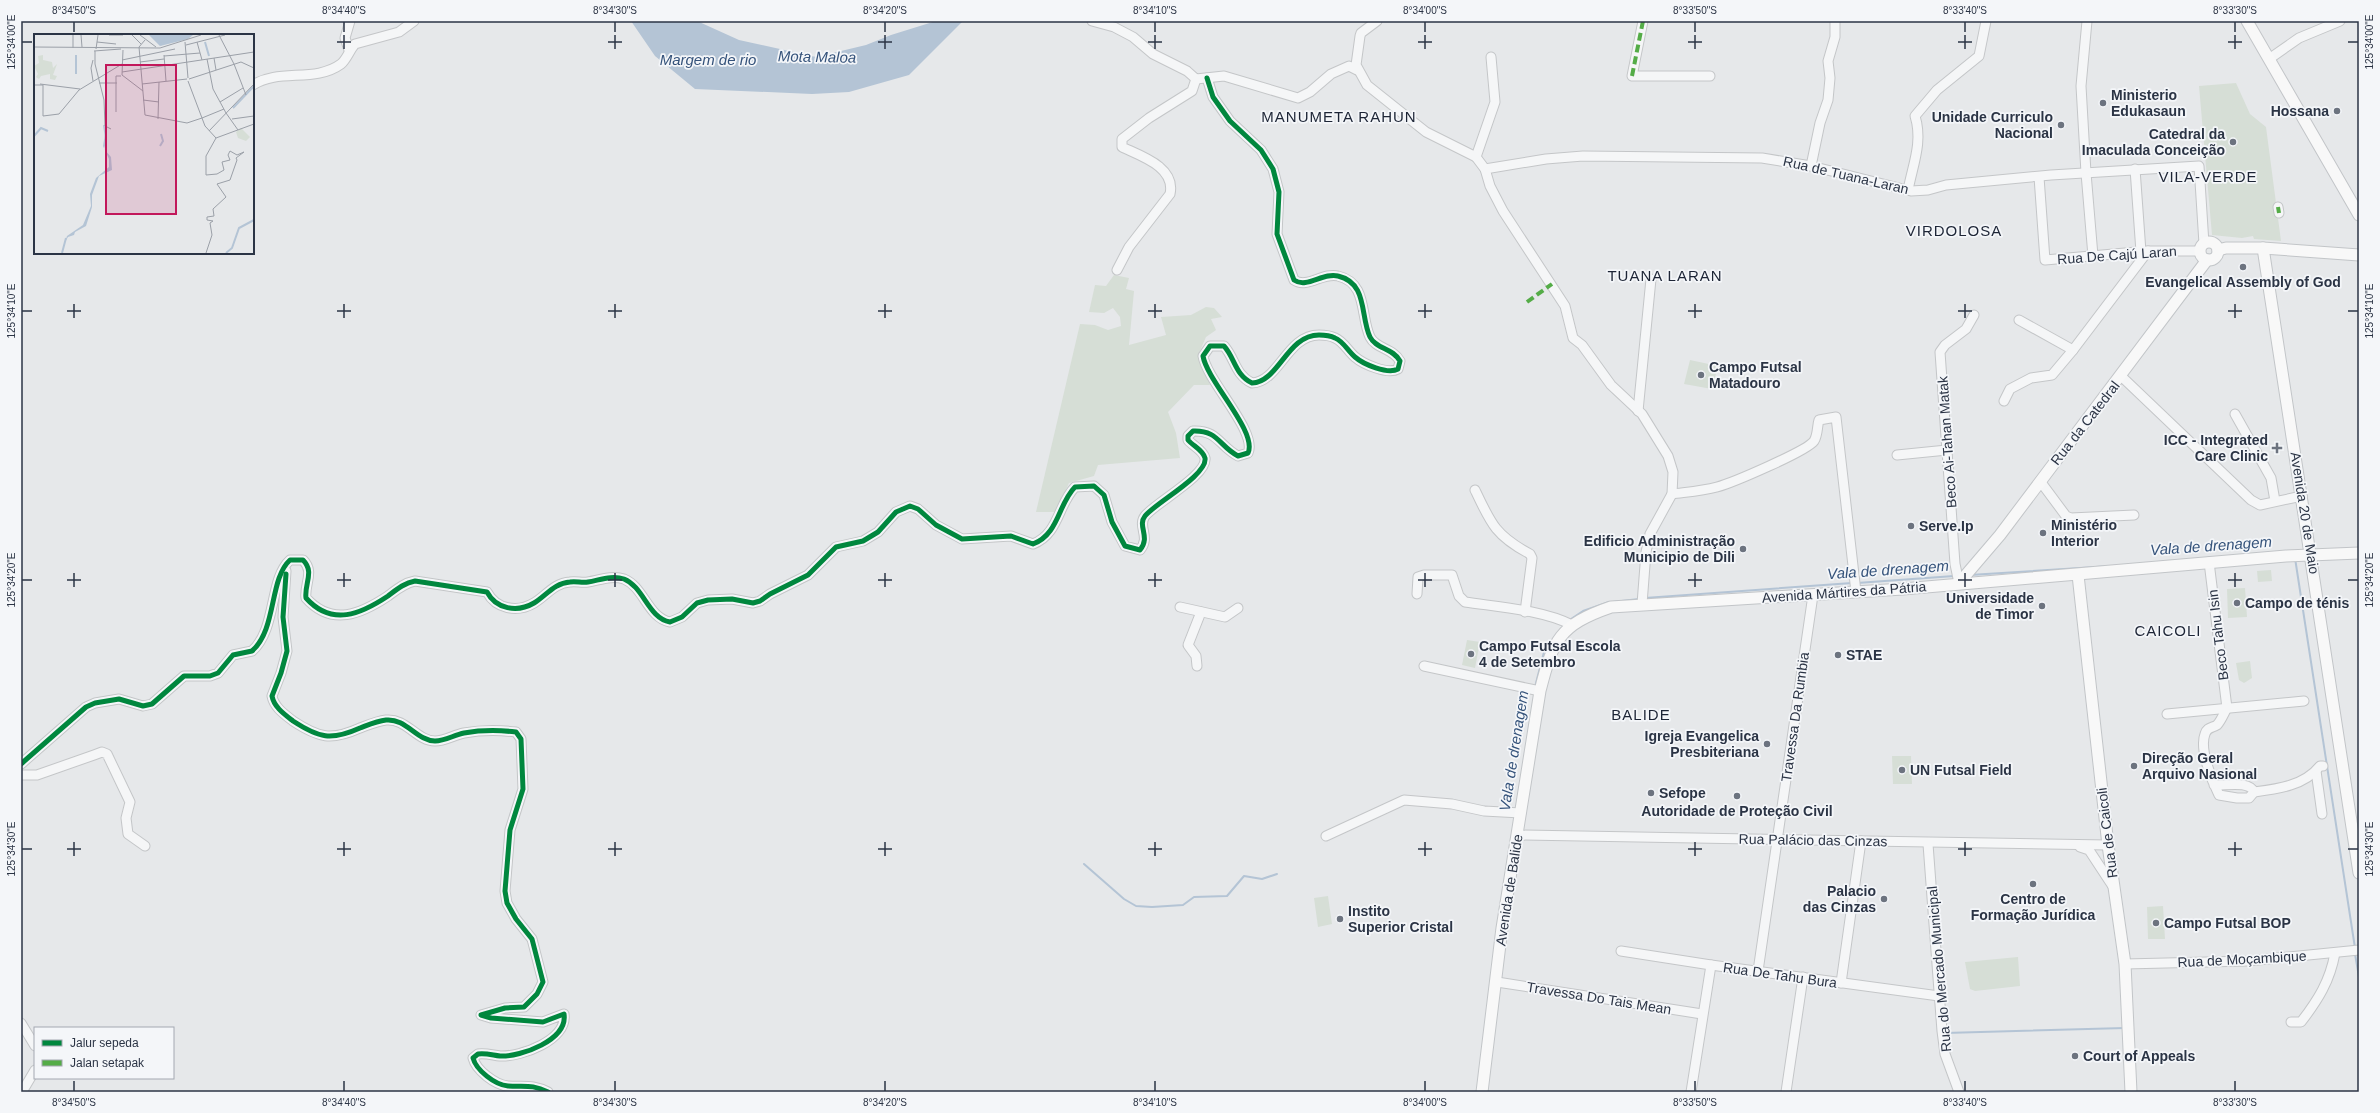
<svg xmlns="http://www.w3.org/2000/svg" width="2380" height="1113" viewBox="0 0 2380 1113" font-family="Helvetica,sans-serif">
<rect width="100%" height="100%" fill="#e6e8ea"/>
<!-- green -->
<g fill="#d6ded6">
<polygon points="2236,83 2250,114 2266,127 2281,241 2254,239 2253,236 2242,238 2212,235 2199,86"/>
<polygon points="1114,275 1129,278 1126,289 1134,291 1129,345 1166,335 1161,317 1191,315 1206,307 1214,308 1222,317 1211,319 1216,330 1206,337 1199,353 1210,385 1194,385 1168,412 1176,433 1180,458 1098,465 1094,476 1069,483 1056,512 1036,512 1080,324 1095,325 1108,330 1121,326 1120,317 1113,308 1104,313 1089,312 1095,285 1106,286"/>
<polygon points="1690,360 1718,366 1712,389 1684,384"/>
<polygon points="2271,570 2272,581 2258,582 2257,571"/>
<polygon points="2245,588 2247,617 2228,618 2227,589"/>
<polygon points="1467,640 1480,642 1475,668 1462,665"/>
<polygon points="2250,661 2252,678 2244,683 2239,680 2236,663"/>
<polygon points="1892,756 1911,756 1912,784 1893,784"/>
<polygon points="1328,896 1332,924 1318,927 1314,898"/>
<polygon points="2163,906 2165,939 2148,939 2147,907"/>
<polygon points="2018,957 2020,986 1975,991 1970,989 1965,962"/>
</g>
<!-- water -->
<polygon fill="#b4c4d5" points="631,21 697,21 739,40 816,57 866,45 891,35 936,21 963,21 909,75 849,92 812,94 695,89 655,56"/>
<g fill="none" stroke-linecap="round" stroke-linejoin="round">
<!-- stream -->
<g stroke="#b4c4d5" stroke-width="2">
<polyline points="2295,558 2355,948"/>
<polyline points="1970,575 2112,566"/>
<polyline points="1857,583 1954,576"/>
<polyline points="1645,598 1852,583"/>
<polyline points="1613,602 1639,599"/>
<polyline points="1568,621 1583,611 1609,602"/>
<polyline points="1535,687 1544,652 1565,624"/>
<polyline points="1084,864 1124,899 1136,906 1152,907 1183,905 1194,897 1227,896 1244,876 1262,879 1277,874"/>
<polyline points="2355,954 2359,977"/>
<polyline points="1945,1033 2125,1028"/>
</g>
<defs>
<g id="minor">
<polyline points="1092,21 1114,27 1133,37 1153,54 1187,71 1196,79 1224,76 1298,98 1310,92 1331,74 1349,66 1357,70"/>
<polyline points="1377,21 1361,33 1360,36 1356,65 1367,85 1426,132 1476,157 1485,169 1490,186 1503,211 1565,306 1573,338 1582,345 1611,385 1642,414 1668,456 1673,472 1672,494 1650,534 1646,552 1642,604"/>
<polyline points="1643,21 1632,76 1710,76"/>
<polyline points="2087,21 2081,86 2086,173 2093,256"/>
<polyline points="349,50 345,38 350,21"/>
<polyline points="2269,59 2299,38 2340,21"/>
<path d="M253 85C279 68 315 83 341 64 347 59 350 49 355 44L399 32 414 21"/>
<polyline points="1476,157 1495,102 1491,57"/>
<polyline points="1811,166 1820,123 1828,100 1830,78 1828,61 1835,37 1835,21"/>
<polyline points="1485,169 1546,159 1583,156 1762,158 1811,166 1911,191 1928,190 1946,185 2051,175 2199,166 2204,244"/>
<polyline points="2135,169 2141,252"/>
<polyline points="2039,177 2045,260 2148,251 2200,251"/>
<path d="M1908 190C1913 164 1923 142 1915 116L1937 90 1979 56 1986 21"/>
<polyline points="2278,207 2279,213"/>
<path d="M1117 270 1129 247 1170 194C1176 167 1141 156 1122 147V139L1149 118 1192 91 1196 79"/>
<polyline points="2073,350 2148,251"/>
<polyline points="2121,376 2251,500 2260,505 2302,496"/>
<polyline points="2004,401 2010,389 2031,378 2052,375 2073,350 2019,320"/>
<polyline points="1638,411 1651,279"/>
<polyline points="2235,414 2271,478 2275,501"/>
<polyline points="1897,455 1947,450"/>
<polyline points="2040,481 2066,516 2071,518 2134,515"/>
<path d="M1475 490C1491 524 1496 536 1530 554L1532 558 1525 612"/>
<path d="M1672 494C1687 492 1702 491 1717 487 1732 483 1807 451 1814 441 1818 435 1817 426 1819 420L1836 417 1856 592"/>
<path d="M2209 562 2227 708C2224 713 2221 721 2217 725 2212 728 2207 727 2205 734 2199 749 2212 781 2219 795L2237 798H2249L2254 792C2249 780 2225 786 2214 785"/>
<path d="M286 571 283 617 287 651 281 673 272 696C274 707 284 714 293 721 319 738 331 741 360 728 368 725 377 721 386 720 406 718 417 741 435 741 445 741 454 735 464 733 481 730 499 730 516 732L521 739 523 789 510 830 505 891 507 903 516 919 532 939 543 982 537 994 524 1007 505 1008 481 1015 491 1018 543 1022 564 1014C568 1040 521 1057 500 1056 492 1055 486 1053 478 1054L473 1058C476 1070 495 1085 508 1086 525 1087 532 1084 548 1092"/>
<polyline points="1959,583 1955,564 1940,352 1945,345 1966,329 1974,315"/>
<path d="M1417 594 1418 577 1424 575H1452L1459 596 1465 602C1498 607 1543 610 1572 625"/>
<polyline points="1180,607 1225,617 1238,608"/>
<polyline points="1197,666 1196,656 1188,645 1201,612"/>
<polyline points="1424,666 1540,691"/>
<polyline points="2167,714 2304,701"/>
<path d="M21 764 86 707 95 703 119 699 143 706 152 704 184 676H210L218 673 233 655 252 651C277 629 269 579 290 560H303C315 572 304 584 306 598 332 627 361 614 388 596 396 590 404 583 415 581L487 592C496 609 517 613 534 603 546 596 554 583 570 582 576 581 582 583 588 582 600 580 612 575 624 579 644 587 648 618 670 622L682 617 697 603 708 600 732 599 753 603 760 601 770 594 808 575 836 547 863 541 878 532 896 512 910 506 918 509 936 525 962 539 1011 536 1033 544C1059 534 1058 504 1075 487L1094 486 1104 495 1112 522 1125 546 1140 550C1151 537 1137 526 1145 516 1155 503 1208 475 1205 458 1203 450 1193 446 1188 440V436L1193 431C1218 430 1219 446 1238 456L1248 453C1258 432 1207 381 1203 356L1210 346H1224C1235 358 1235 375 1252 383 1279 382 1287 335 1319 335 1324 335 1331 336 1335 338 1343 341 1348 351 1355 357 1363 364 1388 375 1398 369L1400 361C1393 348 1376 349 1370 337 1360 316 1368 283 1338 276 1323 272 1307 289 1294 280L1277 234 1279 192 1273 169 1261 150 1230 121 1213 97 1207 78"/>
<polyline points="2316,771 2322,814"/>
<polyline points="21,775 37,775 94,755 102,752 107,754 130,802 126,818 128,834 145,846"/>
<path d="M2254 792C2277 789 2304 786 2320 766H2323"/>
<polyline points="1517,835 2108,845"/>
<polyline points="1326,836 1404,800 1452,804 1484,811 1521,813"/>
<polyline points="1928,844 1942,1031 1945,1054 1959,1092"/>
<polyline points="2080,847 2089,850 2112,885"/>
<polyline points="1621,951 1711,965 1939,996"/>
<polyline points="2125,964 2248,961 2359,950"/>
<polyline points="1758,971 1813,595"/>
<polyline points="1497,982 1702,1014"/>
<polyline points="1841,983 1861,841"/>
<path d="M2291 1022H2301C2318 1000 2330 981 2335 953"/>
<polyline points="21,1023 35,1046"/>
<polyline points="22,1092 35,1070"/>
<polyline points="1691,1092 1711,965"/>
<polyline points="1786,1092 1803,977"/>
</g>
<g id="major">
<polyline points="2247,21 2359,215"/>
<circle cx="2209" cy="251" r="9"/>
<polyline points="2263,248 2359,873"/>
<polyline points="2218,250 2226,248 2263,248 2359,255"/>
<polyline points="2078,575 2108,845 2125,964 2131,1092"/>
<polyline points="1959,583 2000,535 2207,260"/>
<path d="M1482 1092 1502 928 1540 691C1553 640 1559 625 1611 607L1903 589 2286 556 2359 553"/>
</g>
</defs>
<!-- minor casing -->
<use href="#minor" stroke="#c4c6c8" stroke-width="11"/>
<!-- major casing -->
<use href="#major" stroke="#c2c5c8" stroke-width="13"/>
<!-- minor -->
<use href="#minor" stroke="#f5f6f7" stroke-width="9"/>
<!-- major -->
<use href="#major" stroke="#f8f8f8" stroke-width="11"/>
<!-- quiet -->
<g stroke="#54ac47" stroke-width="4" stroke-dasharray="8 4" stroke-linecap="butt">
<polyline points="1632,76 1643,21"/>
<polyline points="2278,207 2279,213"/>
<polyline points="1527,302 1552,284"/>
</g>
<defs>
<g id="cycleway">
<path d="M286 574 283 617 287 651 281 673 272 696C274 707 284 714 293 721 319 738 331 741 360 728 368 725 377 721 386 720 406 718 417 741 435 741 445 741 454 735 464 733 481 730 499 730 516 732L521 739 523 789 510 830 505 891 507 903 516 919 532 939 543 982 537 994 524 1007 505 1008 481 1015 491 1018 543 1022 564 1014C568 1040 521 1057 500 1056 492 1055 486 1053 478 1054L473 1058C476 1070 495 1085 508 1086 525 1087 532 1084 548 1092"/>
<path d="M21 764 86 707 95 703 119 699 143 706 152 704 184 676H210L218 673 233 655 252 651C277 629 269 579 290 560H303C315 572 304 584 306 598 332 627 361 614 388 596 396 590 404 583 415 581L487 592C496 609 517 613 534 603 546 596 554 583 570 582 576 581 582 583 588 582 600 580 612 575 624 579 644 587 648 618 670 622L682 617 697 603 708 600 732 599 753 603 760 601 770 594 808 575 836 547 863 541 878 532 896 512 910 506 918 509 936 525 962 539 1011 536 1033 544C1059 534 1058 504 1075 487L1094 486 1104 495 1112 522 1125 546 1140 550C1151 537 1137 526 1145 516 1155 503 1208 475 1205 458 1203 450 1193 446 1188 440V436L1193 431C1218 430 1219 446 1238 456L1248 453C1258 432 1207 381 1203 356L1210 346H1224C1235 358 1235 375 1252 383 1279 382 1287 335 1319 335 1324 335 1331 336 1335 338 1343 341 1348 351 1355 357 1363 364 1388 375 1398 369L1400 361C1393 348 1376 349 1370 337 1360 316 1368 283 1338 276 1323 272 1307 289 1294 280L1277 234 1279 192 1273 169 1261 150 1230 121 1213 97 1207 78"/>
</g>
</defs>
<!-- cycleway casing -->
<use href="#cycleway" stroke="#f4f6f9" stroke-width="8"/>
<!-- cycleway -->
<use href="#cycleway" stroke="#00873e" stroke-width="5"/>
</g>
<!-- ticks -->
<path fill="none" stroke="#2b3445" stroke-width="1.5" d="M74 22V32M344 22V32M615 22V32M885 22V32M1155 22V32M1425 22V32M1695 22V32M1965 22V32M2235 22V32M344 35V49M615 35V49M885 35V49M1155 35V49M1425 35V49M1695 35V49M1965 35V49M2235 35V49M22 42H32M337 42H351M608 42H622M878 42H892M1148 42H1162M1418 42H1432M1688 42H1702M1958 42H1972M2228 42H2242M2348 42H2358M74 304V318M344 304V318M615 304V318M885 304V318M1155 304V318M1425 304V318M1695 304V318M1965 304V318M2235 304V318M22 311H32M67 311H81M337 311H351M608 311H622M878 311H892M1148 311H1162M1418 311H1432M1688 311H1702M1958 311H1972M2228 311H2242M2348 311H2358M74 573V587M344 573V587M615 573V587M885 573V587M1155 573V587M1425 573V587M1695 573V587M1965 573V587M2235 573V587M22 580H32M67 580H81M337 580H351M608 580H622M878 580H892M1148 580H1162M1418 580H1432M1688 580H1702M1958 580H1972M2228 580H2242M2348 580H2358M74 842V856M344 842V856M615 842V856M885 842V856M1155 842V856M1425 842V856M1695 842V856M1965 842V856M2235 842V856M22 849H32M67 849H81M337 849H351M608 849H622M878 849H892M1148 849H1162M1418 849H1432M1688 849H1702M1958 849H1972M2228 849H2242M2348 849H2358M74 1081V1091M344 1081V1091M615 1081V1091M885 1081V1091M1155 1081V1091M1425 1081V1091M1695 1081V1091M1965 1081V1091M2235 1081V1091"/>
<!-- markers -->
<g fill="#6c737f" stroke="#f4f6f9" stroke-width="1.5">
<circle cx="2103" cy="103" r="4"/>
<circle cx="2337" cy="111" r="4"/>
<circle cx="2061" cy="125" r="4"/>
<circle cx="2233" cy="142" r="4"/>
<circle cx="2243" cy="267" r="4"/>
<circle cx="1701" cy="375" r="4"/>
<path d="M2275 442h4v4h4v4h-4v4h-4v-4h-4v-4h4z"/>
<circle cx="1911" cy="526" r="4"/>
<circle cx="2043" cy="533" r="4"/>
<circle cx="1743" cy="549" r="4"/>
<circle cx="2237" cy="603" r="4"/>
<circle cx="2042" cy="606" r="4"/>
<circle cx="1471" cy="654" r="4"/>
<circle cx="1838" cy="655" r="4"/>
<circle cx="1767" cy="744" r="4"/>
<circle cx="2134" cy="766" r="4"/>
<circle cx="1902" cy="770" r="4"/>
<circle cx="1651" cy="793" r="4"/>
<circle cx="1737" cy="796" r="4"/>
<circle cx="2033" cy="884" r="4"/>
<circle cx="1884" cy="899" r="4"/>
<circle cx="1340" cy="919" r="4"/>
<circle cx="2156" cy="923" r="4"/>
<circle cx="2075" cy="1056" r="4"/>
</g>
<g text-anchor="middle" stroke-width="3.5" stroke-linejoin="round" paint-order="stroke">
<!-- poi labels -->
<g font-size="14" font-weight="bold" fill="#2b3445" stroke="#f4f6f9" text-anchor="start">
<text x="2111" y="100">Ministerio<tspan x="2111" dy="16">Edukasaun</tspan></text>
<text x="2329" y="116" text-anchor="end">Hossana</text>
<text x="2053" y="122" text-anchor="end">Unidade Curriculo<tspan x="2053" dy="16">Nacional</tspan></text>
<text x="2225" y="139" text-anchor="end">Catedral da<tspan x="2225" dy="16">Imaculada Conceição</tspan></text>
<text x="2243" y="287" text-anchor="middle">Evangelical Assembly of God</text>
<text x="1709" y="372">Campo Futsal<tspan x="1709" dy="16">Matadouro</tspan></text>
<text x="2268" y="445" text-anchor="end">ICC - Integrated<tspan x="2268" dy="16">Care Clinic</tspan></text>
<text x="2051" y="530">Ministério<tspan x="2051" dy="16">Interior</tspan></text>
<text x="1919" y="531">Serve.Ip</text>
<text x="1735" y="546" text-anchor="end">Edificio Administração<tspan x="1735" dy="16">Municipio de Dili</tspan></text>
<text x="2034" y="603" text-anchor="end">Universidade<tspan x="2034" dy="16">de Timor</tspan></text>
<text x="2245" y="608">Campo de ténis</text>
<text x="1479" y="651">Campo Futsal Escola<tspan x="1479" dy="16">4 de Setembro</tspan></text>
<text x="1846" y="660">STAE</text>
<text x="1759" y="741" text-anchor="end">Igreja Evangelica<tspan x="1759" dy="16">Presbiteriana</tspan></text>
<text x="2142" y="763">Direção Geral<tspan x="2142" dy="16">Arquivo Nasional</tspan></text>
<text x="1910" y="775">UN Futsal Field</text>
<text x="1659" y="798">Sefope</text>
<text x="1737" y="816" text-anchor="middle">Autoridade de Proteção Civil</text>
<text x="1876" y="896" text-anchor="end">Palacio<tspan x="1876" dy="16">das Cinzas</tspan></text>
<text x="2033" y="904" text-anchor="middle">Centro de<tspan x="2033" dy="16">Formação Jurídica</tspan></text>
<text x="1348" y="916">Instito<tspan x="1348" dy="16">Superior Cristal</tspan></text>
<text x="2164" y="928">Campo Futsal BOP</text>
<text x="2083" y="1061">Court of Appeals</text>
</g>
<!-- street labels -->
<g font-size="14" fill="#2b3445" stroke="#f4f6f9">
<text transform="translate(1846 175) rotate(13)" y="5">Rua de Tuana-Laran</text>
<text transform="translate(2117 255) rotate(-4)" y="5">Rua De Cajú Laran</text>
<text transform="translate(2085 423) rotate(-52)" y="5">Rua da Catedral</text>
<text transform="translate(1947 442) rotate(-94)" y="5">Beco Ai-Tahan Matak</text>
<text transform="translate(2305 513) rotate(81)" y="5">Avenida 20 de Maio</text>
<text transform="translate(1844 592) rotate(-4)" y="5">Avenida Mártires da Pátria</text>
<text transform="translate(2218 635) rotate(-97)" y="5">Beco Tahu Isin</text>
<text transform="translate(1795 717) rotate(-82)" y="5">Travessa Da Rumbia</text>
<text transform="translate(2107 833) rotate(-97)" y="5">Rua de Caicoli</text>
<text transform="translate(1813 840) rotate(1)" y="5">Rua Palácio das Cinzas</text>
<text transform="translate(1509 890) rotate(-81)" y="5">Avenida de Balide</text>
<text transform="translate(2242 959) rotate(-3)" y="5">Rua de Moçambique</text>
<text transform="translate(1939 969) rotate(-95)" y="5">Rua do Mercado Municipal</text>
<text transform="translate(1780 975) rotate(8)" y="5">Rua De Tahu Bura</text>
<text transform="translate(1599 998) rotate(9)" y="5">Travessa Do Tais Mean</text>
</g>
<!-- water labels -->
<g font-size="15" font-style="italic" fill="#34527a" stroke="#f4f6f9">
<text transform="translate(817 57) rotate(1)" y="5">Mota Maloa</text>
<text x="708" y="65">Margem de rio</text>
<text transform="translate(2211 546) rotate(-4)" y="5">Vala de drenagem</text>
<text transform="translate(1888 570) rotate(-4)" y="5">Vala de drenagem</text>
<text transform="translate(1514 751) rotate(-81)" y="5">Vala de drenagem</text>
</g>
<!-- neighbourhood labels -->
<g font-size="15" letter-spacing="1" fill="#1d2536" stroke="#f4f6f9">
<text x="1339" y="122">MANUMETA RAHUN</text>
<text x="2208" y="182">VILA-VERDE</text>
<text x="1954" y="236">VIRDOLOSA</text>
<text x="1665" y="281">TUANA LARAN</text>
<text x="2168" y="636">CAICOLI</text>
<text x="1641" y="720">BALIDE</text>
</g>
</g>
<!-- overview -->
<g transform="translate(34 34)">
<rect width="220" height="220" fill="#e6e8ea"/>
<path d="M9 21V26L18 28 19 34 23 30 19 41 23 42 21 46 16 45V40L7 42 5 45 2 43 4 40 0 32 5 29 4 22ZM207 94 216 103 212 107 204 104 202 98Z" fill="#d6ded6"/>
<path d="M115 1H159L154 5 126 12ZM71 100 73 105 70 115 77 123 78 136 65 142 58 161V173L52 192 41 198 40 201 34 203 31 208 33 202 49 191 57 172 56 160 62 144 75 133V125L69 112Z" fill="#b4c4d5"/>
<path fill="none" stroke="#b4c4d5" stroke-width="2" d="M171 8 175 22M127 11 134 1M42 40V21M199 74 220 52M70 91 72 104M0 102 7 94 14 97M126 112 129 107 127 100M28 219 32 204M192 219 198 214 205 194 220 186"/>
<path fill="none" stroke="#9ba0a8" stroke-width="1" d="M39 1V14M47 1 48 13M75 1H89M98 1 107 10M106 1 122 13M185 1 200 30M111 6 105 13 111 81 153 89 168 84M63 8 82 10M151 8 154 44M163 8 168 26M152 11 191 1M0 13 126 14 167 1M62 15 64 1M60 17 87 15M61 17V30L70 66 71 92 77 95M130 21 132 47M130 22 166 19M180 24 182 36M173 25 179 55 192 79 204 96M88 26 141 15M106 28 130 25M200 30 212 61M88 38 220 18M88 41 109 57M88 41 89 16M155 45 207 28 220 34M59 47 57 34 59 26M154 47 171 92 182 104 172 122V141L183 140 190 136 188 128 196 126 194 121 196 117 203 121 210 118 202 124 203 126 196 146 183 150 192 163 179 175 180 182 173 183V186L179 187 176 189 178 201 172 219M65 49H83M6 50 46 55M108 50 153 45M0 51H9V82L25 80 45 56 88 30M109 66 125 68M186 68 209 54M82 78V42H87M168 84 190 75M124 85 125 48M198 85 220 82M175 97 220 50M182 104 220 90"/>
<path fill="#c2185b" fill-opacity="0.15" stroke="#c2185b" stroke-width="2" d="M72 31H142V180H72Z"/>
<rect width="220" height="220" fill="none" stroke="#2b3445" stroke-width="2"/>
</g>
<!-- border -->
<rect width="2380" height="1113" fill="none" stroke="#f4f6f9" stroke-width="44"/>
<!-- legend -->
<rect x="34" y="1027" width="140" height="52" fill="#f4f6f9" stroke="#a4a8b1"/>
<rect x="42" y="1040" width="20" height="6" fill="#00873e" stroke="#a4a8b1"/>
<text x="70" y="1047" font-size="12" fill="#2b3445">Jalur sepeda</text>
<rect x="42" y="1060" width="20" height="6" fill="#54ac47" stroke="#a4a8b1"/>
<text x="70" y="1067" font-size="12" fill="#2b3445">Jalan setapak</text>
<rect x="22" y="22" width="2336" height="1069" fill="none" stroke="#2b3445" stroke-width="1.5"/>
<g font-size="10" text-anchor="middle" fill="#2b3445">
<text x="74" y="14">8°34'50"S</text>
<text x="344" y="14">8°34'40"S</text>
<text x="615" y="14">8°34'30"S</text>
<text x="885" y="14">8°34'20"S</text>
<text x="1155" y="14">8°34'10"S</text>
<text x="1425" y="14">8°34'00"S</text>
<text x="1695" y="14">8°33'50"S</text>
<text x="1965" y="14">8°33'40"S</text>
<text x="2235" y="14">8°33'30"S</text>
<text transform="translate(2369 42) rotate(-90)" y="4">125°34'00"E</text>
<text transform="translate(11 42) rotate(-90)" y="4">125°34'00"E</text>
<text transform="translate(2369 311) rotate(-90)" y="4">125°34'10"E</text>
<text transform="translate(11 311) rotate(-90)" y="4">125°34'10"E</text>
<text transform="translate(2369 580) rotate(-90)" y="4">125°34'20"E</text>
<text transform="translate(11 580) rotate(-90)" y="4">125°34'20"E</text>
<text transform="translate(2369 849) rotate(-90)" y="4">125°34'30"E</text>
<text transform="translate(11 849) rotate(-90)" y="4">125°34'30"E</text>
<text x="74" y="1106">8°34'50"S</text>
<text x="344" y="1106">8°34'40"S</text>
<text x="615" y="1106">8°34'30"S</text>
<text x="885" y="1106">8°34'20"S</text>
<text x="1155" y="1106">8°34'10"S</text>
<text x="1425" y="1106">8°34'00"S</text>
<text x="1695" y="1106">8°33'50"S</text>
<text x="1965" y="1106">8°33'40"S</text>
<text x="2235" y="1106">8°33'30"S</text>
</g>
</svg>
